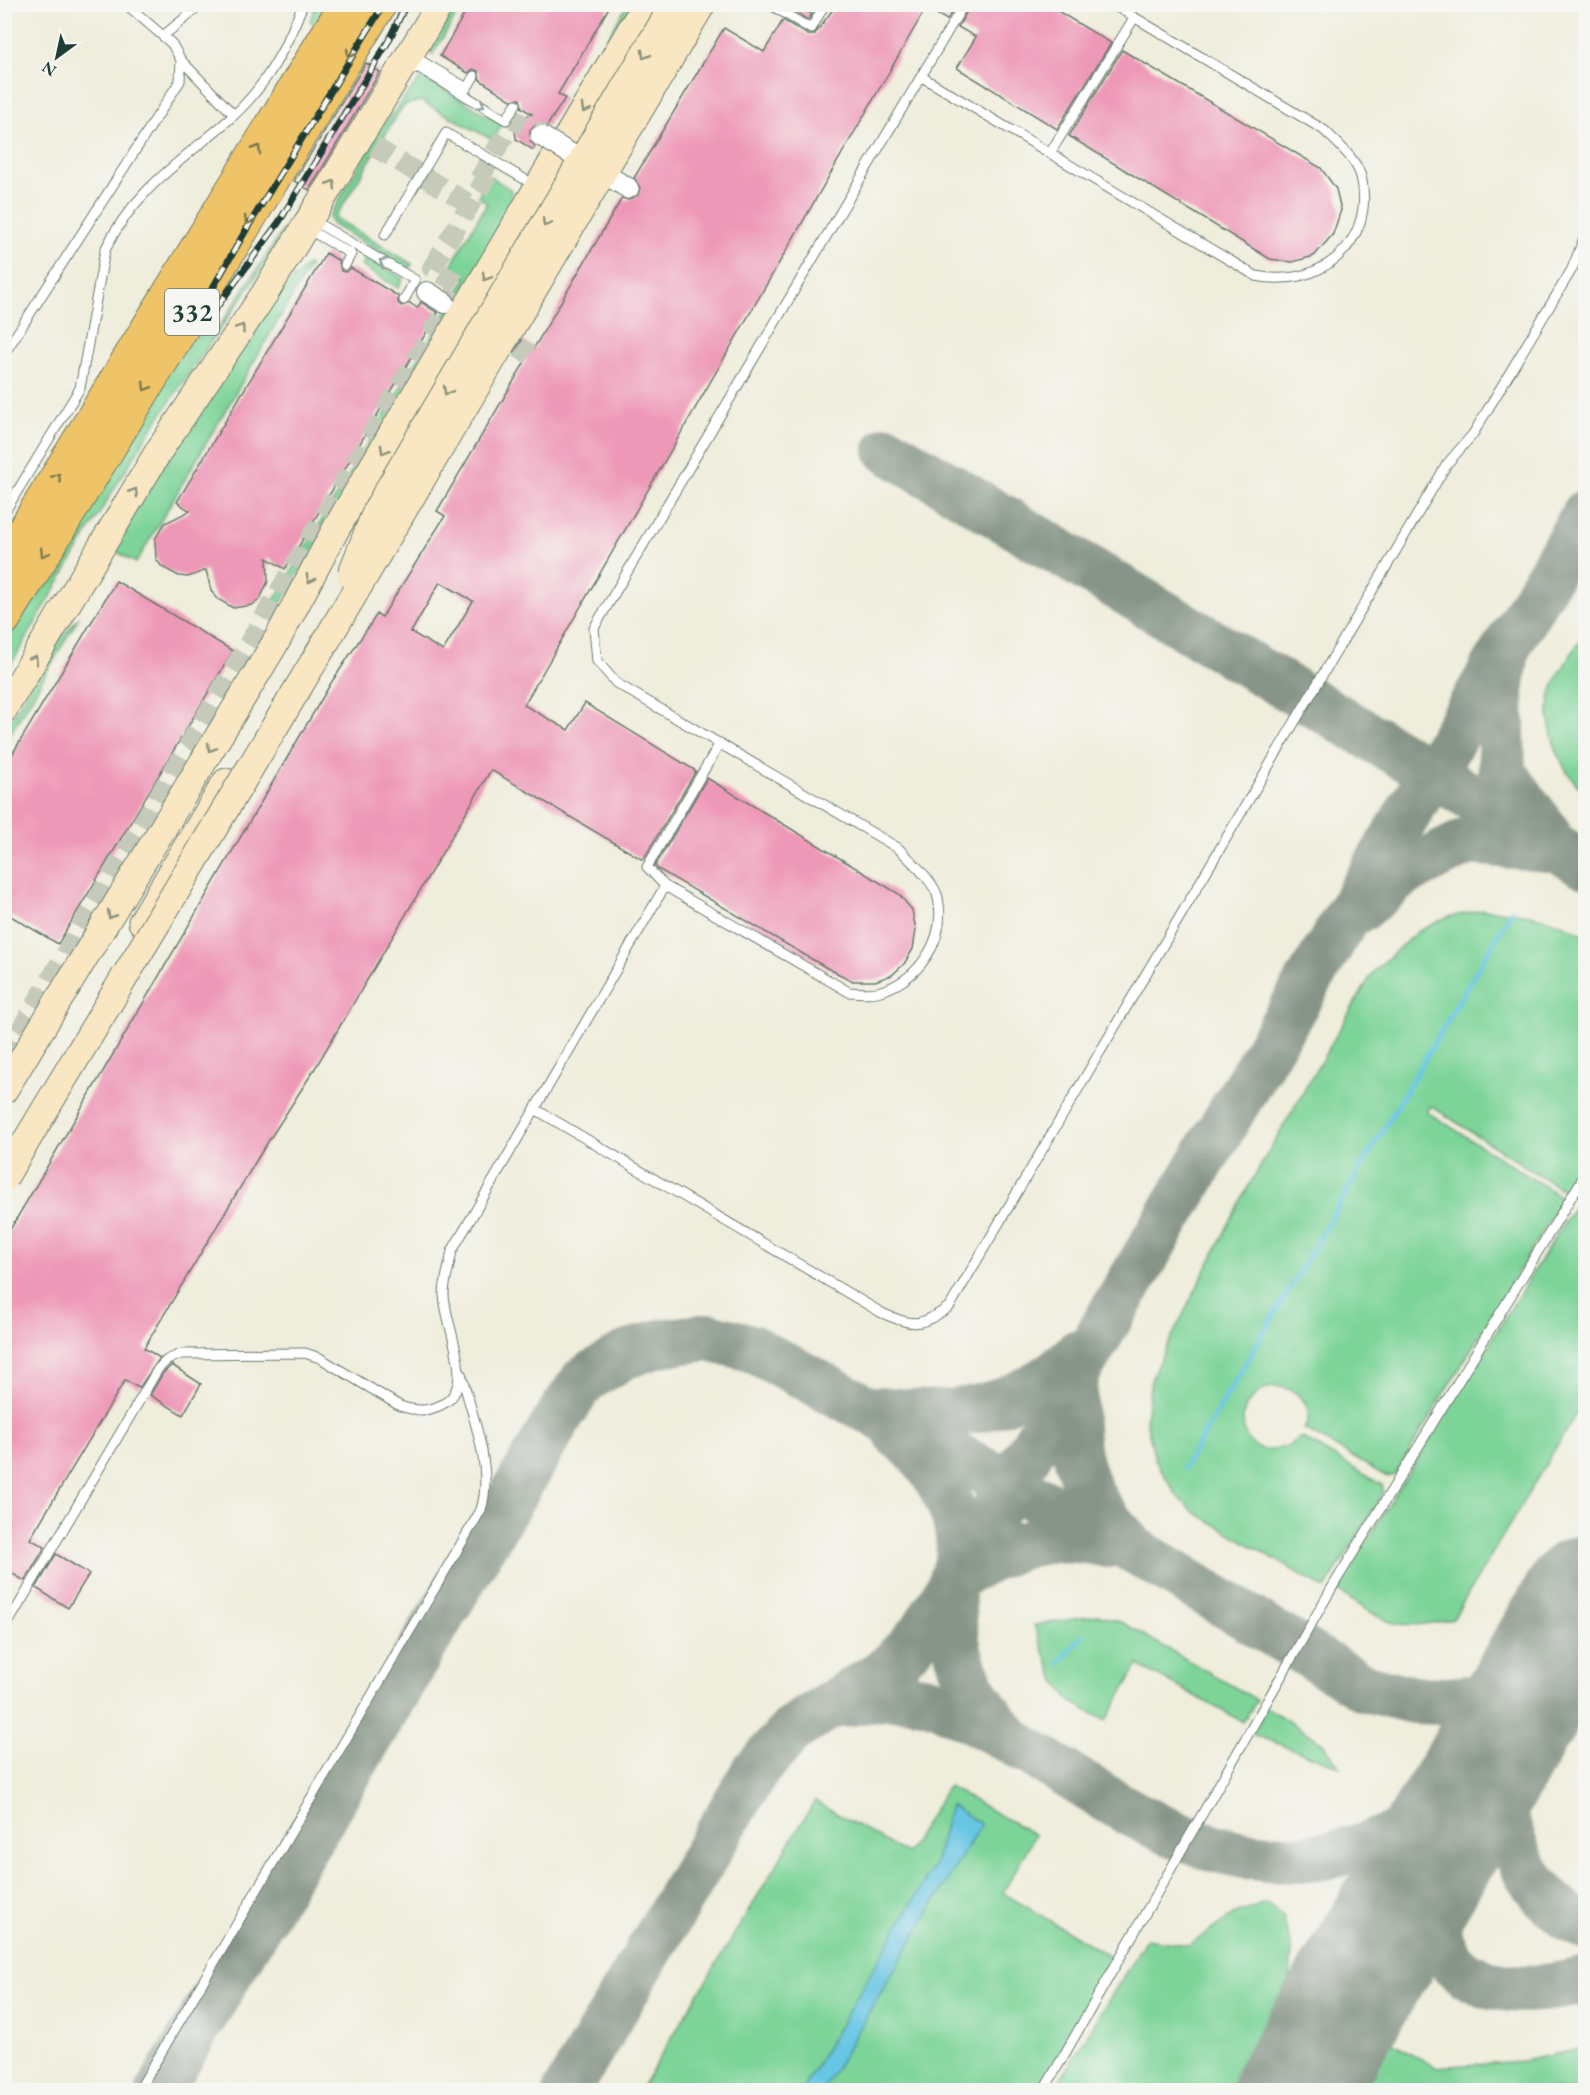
<svg xmlns="http://www.w3.org/2000/svg" width="1590" height="2095" viewBox="0 0 1590 2095" font-family="'EB Garamond',serif">
<rect width="100%" height="100%" fill="#f6f6f2"/>
<filter id="ink" filterUnits="userSpaceOnUse"><feTurbulence type="fractalNoise" baseFrequency=".0167" numOctaves="2"/><feDisplacementMap in="SourceGraphic" scale="12" xChannelSelector="R" yChannelSelector="G"/><feConvolveMatrix kernelMatrix="1 2 1 2 8 2 1 2 1" color-interpolation-filters="sRGB"/></filter>
<filter id="wash" filterUnits="userSpaceOnUse"><feTurbulence type="fractalNoise" baseFrequency=".008" numOctaves="4" result="noise"/><feDisplacementMap in="SourceGraphic" scale="24" xChannelSelector="R" yChannelSelector="G"/><feGaussianBlur stdDeviation="1.35" result="paint"/><feColorMatrix in="noise" values="0 0 0 0 0 0 0 0 0 0 0 0 0 0 0 0 0 1.4 0 .05"/><feComposite in="paint" operator="in"/></filter>
<g filter="url(#wash)">
<rect width="100%" height="100%" fill="#efeddb"/>
<!-- green -->
<g fill="#7dd498" stroke="#4e8866" stroke-width="1.5">
<polygon points="316,5 326,5 318,27 310,21"/>
<polygon points="454,5 463,5 432,55 429,49 431,44"/>
<polygon points="627,5 635,5 539,159 535,159"/>
<polygon points="420,79 426,79 502,124 493,140 421,101 405,105 399,112 335,218 412,264 409,270 332,224 329,217 382,126"/>
<polygon points="490,176 511,190 512,205 507,223 278,608 272,604 466,278 450,267 487,203 478,196"/>
<path d="M308 192 311 194C256 284 190 366 135 455 90 527 48 602 5 675V631L188 329 199 338 203 333 211 339Z"/>
<polygon points="366,257 403,279 398,288 361,266"/>
<polygon points="307,265 310,266 136,563 112,549 153,481 277,295"/>
<polygon points="79,617 5,743 5,729 57,642"/>
<path d="M1585 632V792C1556 769 1539 715 1556 680 1564 664 1576 648 1585 632Z"/>
<path d="M1483 910C1519 912 1553 916 1585 935V1162L1571 1186 1561 1189 1431 1106 1427 1112 1560 1196 1561 1201 1395 1475 1387 1477 1304 1429C1323 1400 1275 1368 1251 1400 1245 1407 1243 1411 1243 1421 1245 1458 1279 1455 1301 1437L1382 1485 1383 1493 1325 1589 1194 1512 1177 1496 1155 1460 1146 1420 1151 1380 1156 1368 1244 1194 1373 972 1417 932 1448 917Z"/>
<path d="M1578 1200 1586 1203 1585 1399 1453 1619C1392 1633 1386 1622 1336 1590Z"/>
<polygon points="1098,1615 1123,1623 1257,1700 1243,1722 1138,1665 1106,1721 1070,1701 1053,1676 1034,1625"/>
<polygon points="1266,1707 1323,1743 1340,1767 1252,1734"/>
<polygon points="948,1786 1035,1835 1003,1893 1116,1960 1037,2090 640,2090 815,1801 907,1854"/>
<polygon points="1265,1903 1283,1916 1292,1951 1289,1989 1229,2090 1054,2090 1146,1939 1189,1945 1233,1915"/>
<polygon points="1390,2041 1435,2067 1523,2061 1585,2048 1585,2090 1360,2090"/>
</g>
<!-- water -->
<polygon fill="#66c6e4" stroke="#42828c" stroke-width="1.5" points="950,1805 981,1824 823,2090 802,2090 935,1864"/>
<g fill="none" stroke-linecap="round" stroke-linejoin="round">
<!-- stream -->
<g stroke="#66c6e4" stroke-width="5">
<polyline points="1582,789 1586,784"/>
<polyline points="1184,1468 1512,911"/>
<polyline points="1059,1663 1082,1636"/>
</g>
<!-- taxiway -->
<g stroke="#879588" stroke-width="48">
<polyline points="888,450 1586,865"/>
<polyline points="1505,657 1500,691 1502,772 1546,831"/>
<polyline points="1360,909 1402,874 1468,841 1549,848"/>
<path d="M1075 1375C1070 1442 1074 1490 1125 1539"/>
<path d="M882 1410C958 1422 1022 1407 1078 1353"/>
<path d="M898 1435C932 1458 965 1517 959 1559 958 1566 953 1573 952 1581 951 1599 952 1622 956 1641 962 1677 981 1706 1005 1733"/>
<path d="M952 1579C1008 1549 1043 1528 1107 1544"/>
<path d="M841 1704C871 1698 902 1692 931 1701 954 1708 976 1722 997 1733 1093 1785 1173 1858 1289 1859 1345 1860 1411 1829 1462 1807"/>
<path d="M1496 1749C1499 1822 1518 1891 1586 1928"/>
<path d="M1432 1858C1430 1887 1432 1941 1454 1964 1485 1997 1547 1991 1586 1980"/>
<polyline points="160,2090 562,1412 584,1380 623,1356 660,1343 709,1337 751,1348 1138,1552 1365,1688 1413,1700 1448,1701 1476,1698 1521,1677 1550,1656"/>
<polyline points="567,2090 755,1771 793,1729 889,1668 923,1632 1586,513"/>
</g>
<!-- runway -->
<polyline stroke="#879588" stroke-width="122" points="1294,2090 1586,1596"/>
</g>
<g id="blocks">
<!-- building -->
<g fill="#ee98b7" fill-rule="evenodd">
<polygon points="470,4 611,4 558,94 565,98 547,126 536,125 530,130 530,141 535,146 533,150 516,139 514,120 532,114 522,108 520,99 511,100 480,80 478,71 473,69 468,73 440,56"/>
<polygon points="792,4 812,14 808,20 790,8"/>
<path d="M837 4H956L947 20 926 8 524 705 568 730 585 703 696 771 643 860 491 770 317 1065 259 1156 144 1348 160 1358 139 1388 125 1380 30 1539 45 1547 25 1581 4 1569V1240L331 683 377 614 382 617 445 516 437 511 526 360 514 353 522 340 534 348 622 198 628 200 638 195 640 188 634 178 724 28 764 52 783 20 808 35H814ZM440 582 473 601 443 651 411 632Z"/>
<polygon points="971,4 1046,4 1111,43 1057,129 957,68 976,37 958,27"/>
<polygon points="1122,50 1321,168 1336,189 1341,210 1333,234 1314,256 1292,262 1270,259 1069,136"/>
<polygon points="366,63 380,72 309,190 294,181"/>
<polygon points="326,253 339,261 341,271 346,272 351,268 398,296 398,303 401,306 410,303 417,308 421,302 438,313 285,569 267,558 268,581 260,599 252,605 233,608 216,598 211,590 206,570 188,577 179,576 162,567 156,559 155,539 165,523 190,511 177,502"/>
<polygon points="116,581 233,651 58,944 4,912 4,768"/>
<polygon points="707,778 899,894 912,910 916,930 913,949 904,964 892,975 875,981 853,981 827,968 658,869 655,866"/>
<polygon points="172,1365 201,1384 183,1415 150,1395 163,1373"/>
<polygon points="56,1554 89,1574 68,1608 36,1588"/>
</g>
</g>
</g>
<g filter="url(#ink)">
<use href="#blocks" fill-opacity="0" stroke="#687b6e" stroke-width="1.5"/>
<g fill="none" stroke-linecap="round" stroke-linejoin="round">
<!-- street-tunnel -->
<g stroke="#c5caba" stroke-width="20" stroke-dasharray="20 10" stroke-linecap="butt">
<polyline points="348,131 478,209"/>
<polyline points="479,179 514,120 545,136"/>
<polyline points="493,332 530,355"/>
<polyline points="4,1058 460,285 432,268 488,175"/>
</g>
<defs>
<g id="lane">
<polyline points="769,4 811,29 825,4"/>
<polyline points="163,36 202,4"/>
<polyline points="411,55 467,88 474,76"/>
<polyline points="181,60 234,115"/>
<polyline points="407,73 417,67 506,120 516,104"/>
<path d="M922 77 1256 276C1317 289 1374 246 1362 181 1359 161 1338 144 1324 130L1112 4"/>
<polyline points="1050,153 1134,18"/>
<polyline points="312,220 415,280 404,300"/>
<polyline points="385,235 446,133 536,186"/>
<polyline points="308,238 313,232 351,254 345,265"/>
<polyline points="4,354 180,81 181,60 172,44 126,4"/>
<path d="M4 513 80 388 105 250C135 188 184 160 233 116 267 85 287 46 303 4"/>
<polyline points="665,886 647,867 720,743"/>
<path d="M535 1109 882 1313C914 1327 921 1327 950 1306L1447 464 1473 434 1572 269 1586 233"/>
<path d="M4 1630 158 1369 167 1360 181 1354 305 1353 320 1358 400 1406C415 1411 427 1412 441 1405 480 1387 443 1325 444 1292 445 1279 450 1264 452 1251L665 886 849 992C858 992 868 994 877 992 918 982 947 940 938 898 935 882 909 859 898 848L616 683 597 661 594 628 964 4"/>
<path d="M139 2090 481 1510C494 1467 472 1416 461 1373"/>
<polyline points="1044,2090 1333,1586 1586,1173"/>
</g>
<polyline id="street" points="427,292 445,303"/>
<g id="secondary">
<polyline points="4,709 160,449 265,293 440,4"/>
<polyline points="142,922 226,782"/>
<polyline points="4,1090 277,640 337,527 646,4"/>
</g>
<g id="highway">
<polyline points="4,563 346,4"/>
<polyline points="4,619 380,4"/>
</g>
</defs>
<!-- lane casing -->
<use href="#lane" stroke="#687b6e" stroke-width="11"/>
<!-- street casing -->
<use href="#street" stroke="#687b6e" stroke-width="22"/>
<!-- secondary casing -->
<use href="#secondary" stroke="#687b6e" stroke-width="29"/>
<!-- highway casing -->
<use href="#highway" stroke="#687b6e" stroke-width="35"/>
<!-- lane -->
<use href="#lane" stroke="#fff" stroke-width="9"/>
<!-- street -->
<use href="#street" stroke="#fff" stroke-width="20"/>
<!-- secondary -->
<use href="#secondary" stroke="#f9e7c3" stroke-width="27"/>
<!-- highway -->
<use href="#highway" stroke="#efc469" stroke-width="33"/>
<defs>
<g id="rail">
<polyline points="191,326 246,230 384,4"/>
<polyline points="200,330 279,222 388,42 406,4"/>
</g>
</defs>
<!-- rail casing -->
<use href="#rail" stroke="#1f3d34" stroke-width="7"/>
<!-- rail -->
<use href="#rail" stroke="#f6f6f2" stroke-width="4.5" stroke-dasharray="14" stroke-linecap="butt"/>
<defs>
<polyline id="street-bridge" points="541,136 628,188"/>
<g id="secondary-bridge">
<polyline points="351,575 377,509 674,4"/>
<polyline points="4,1178 325,643 702,4"/>
</g>
</defs>
<!-- street-bridge casing -->
<use href="#street-bridge" stroke="#687b6e" stroke-width="22" stroke-linecap="butt"/>
<!-- secondary-bridge casing -->
<use href="#secondary-bridge" stroke="#687b6e" stroke-width="29" stroke-linecap="butt"/>
<!-- street-bridge -->
<use href="#street-bridge" stroke="#fff" stroke-width="20"/>
<!-- secondary-bridge -->
<use href="#secondary-bridge" stroke="#f9e7c3" stroke-width="27"/>
</g>
<!-- one-way arrows -->
<defs><path id="oneway-chevron" d="M-2-3.5L2.5 0L-2 3.5" fill="none" stroke-width="1.6" stroke-linecap="round" stroke-linejoin="round" transform="scale(1.5)"/></defs>
<g stroke="#7d7a4c">
<use href="#oneway-chevron" transform="translate(350 54) rotate(121)"/>
<use href="#oneway-chevron" transform="translate(257 149) rotate(-59)"/>
<use href="#oneway-chevron" transform="translate(248 221) rotate(121)"/>
<use href="#oneway-chevron" transform="translate(146 387) rotate(121)"/>
<use href="#oneway-chevron" transform="translate(57 477) rotate(-59)"/>
<use href="#oneway-chevron" transform="translate(44 553) rotate(121)"/>
</g>
<g stroke="#8c927c">
<use href="#oneway-chevron" transform="translate(645 55) rotate(120)"/>
<use href="#oneway-chevron" transform="translate(585 109) rotate(120)"/>
<use href="#oneway-chevron" transform="translate(332 184) rotate(-58)"/>
<use href="#oneway-chevron" transform="translate(546 223) rotate(120)"/>
<use href="#oneway-chevron" transform="translate(486 277) rotate(121)"/>
<use href="#oneway-chevron" transform="translate(241 328) rotate(-56)"/>
<use href="#oneway-chevron" transform="translate(447 391) rotate(120)"/>
<use href="#oneway-chevron" transform="translate(384 450) rotate(120)"/>
<use href="#oneway-chevron" transform="translate(134 492) rotate(-59)"/>
<use href="#oneway-chevron" transform="translate(310 579) rotate(118)"/>
<use href="#oneway-chevron" transform="translate(34 659) rotate(-59)"/>
<use href="#oneway-chevron" transform="translate(211 748) rotate(121)"/>
<use href="#oneway-chevron" transform="translate(111 915) rotate(121)"/>
</g>
<g stroke="#8f9e9a">
<use href="#oneway-chevron" transform="translate(481 105) rotate(31)"/>
<use href="#oneway-chevron" transform="translate(383 262) rotate(-149)"/>
</g>
</g>
<g text-anchor="middle" stroke-width="4.5" stroke-linejoin="round" paint-order="stroke">
<!-- shield labels -->
<rect fill="#f6f6f2" stroke="#60746d" stroke-width="1.5" x="165" y="289" width="54" height="46" rx="4.5"/>
<g font-size="26" font-weight="bold" fill="#1f3d34">
<text x="192" y="321">332</text>
</g>
</g>
<!-- margin -->
<rect width="1590" height="2095" fill="none" stroke="#f6f6f2" stroke-width="24"/>
<!-- north arrow -->
<g transform="translate(57 57) rotate(213)" stroke="#f6f6f2" stroke-width="4.5" paint-order="stroke">
<path d="M0-4.5L10 22L0 15L-10 22Z" fill="#1f3d34"/>
<text y="-9" font-size="16" font-weight="bold" text-anchor="middle" fill="#1f3d34">N</text>
</g>
</svg>
